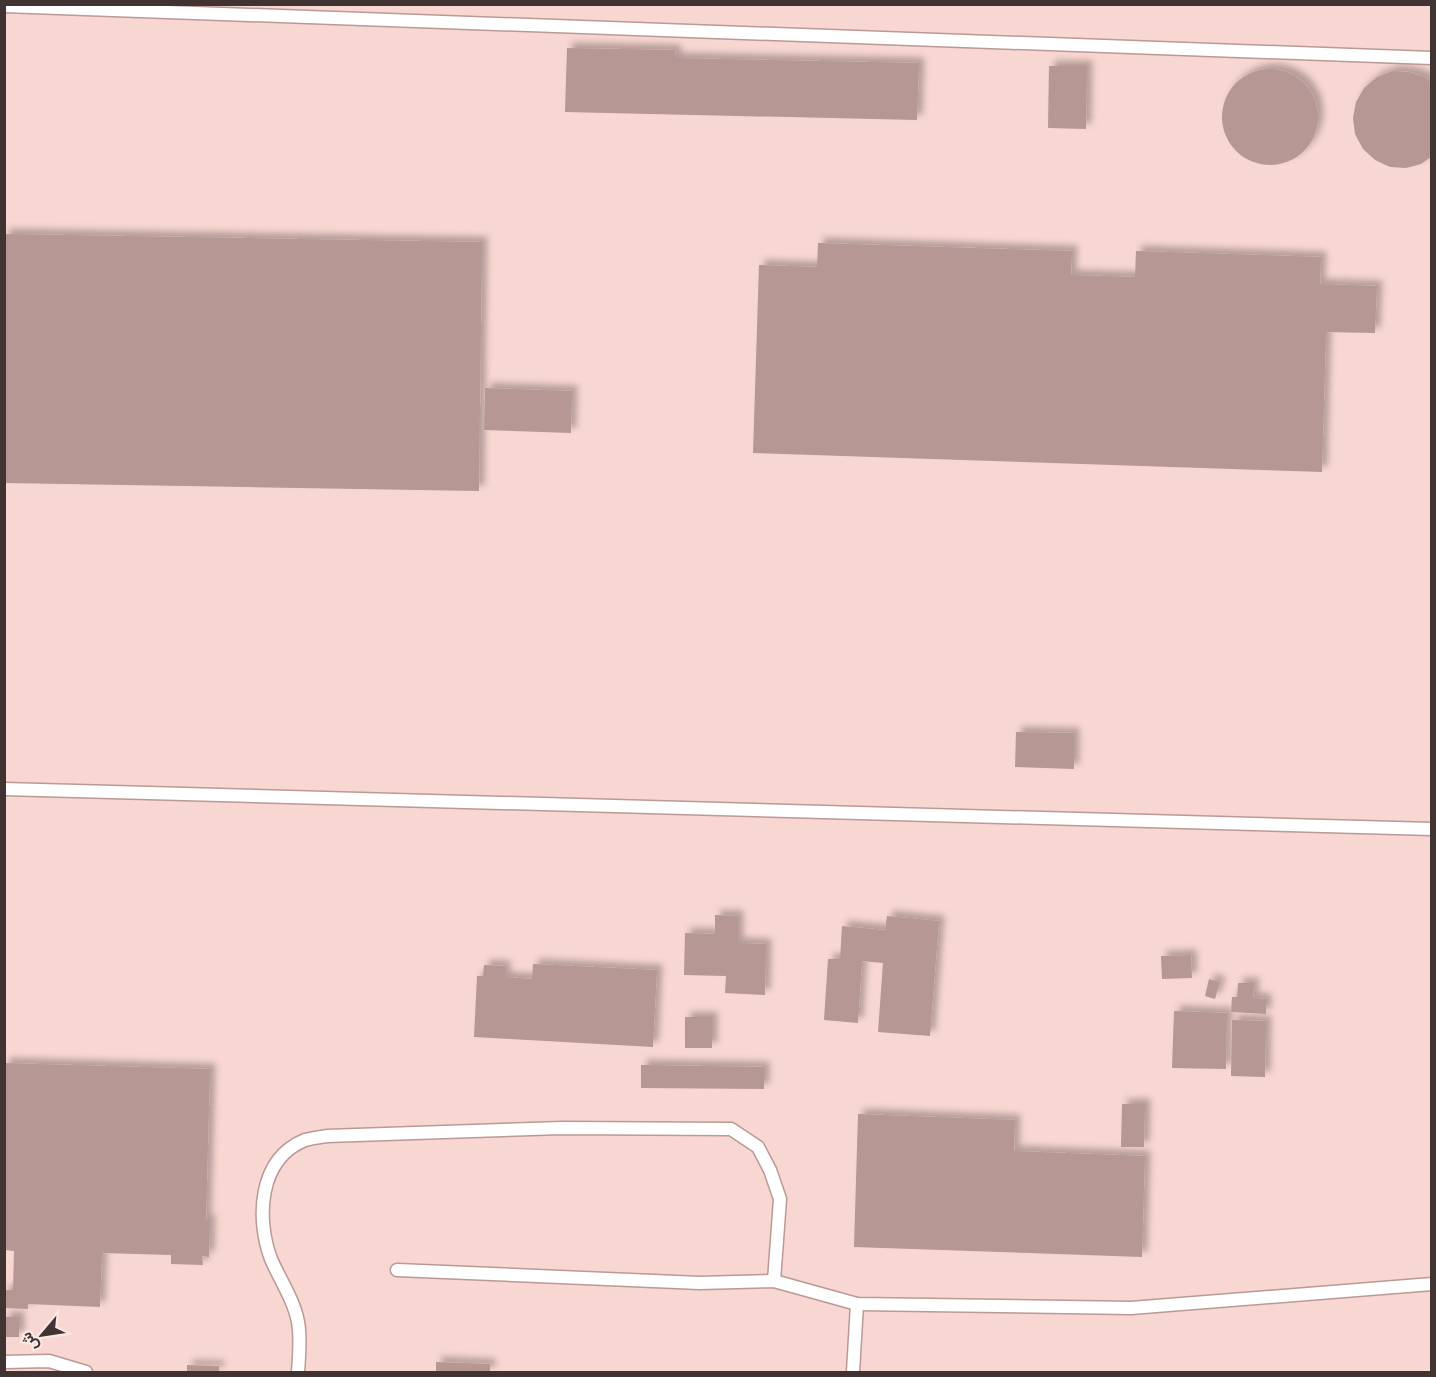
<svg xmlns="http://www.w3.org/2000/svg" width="1436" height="1377" viewBox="0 0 1436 1377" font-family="Commissioner,Vazirmatn,sans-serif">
<defs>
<filter id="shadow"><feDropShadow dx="5.5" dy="-5.5" stdDeviation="3" flood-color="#0004"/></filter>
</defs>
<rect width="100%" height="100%" fill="#f8d6d1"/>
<!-- building -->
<g fill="#b79793" filter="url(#shadow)">
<polygon points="567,48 675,50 676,58 919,63 917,120 565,112"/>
<polygon points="1049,66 1087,66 1086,129 1048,128"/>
<circle cx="1270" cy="117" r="48"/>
<polygon points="1393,71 1409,72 1425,77 1431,82 1431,157 1421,164 1406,168 1390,167 1375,160 1363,149 1355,134 1353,118 1356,102 1364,88 1377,77"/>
<polygon points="4,234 482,242 479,491 4,483"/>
<polygon points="818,243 1072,251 1071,275 1135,277 1136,251 1321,257 1320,284 1377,286 1375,333 1326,332 1322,472 753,453 759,265 817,267"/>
<polygon points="485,388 572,391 571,433 484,430"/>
<polygon points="1016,732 1074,733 1074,769 1015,767"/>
<polygon points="715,915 738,916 738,943 766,944 765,995 725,993 726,976 684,975 685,933 715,934"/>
<polygon points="887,916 939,921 930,1036 878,1032 883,963 862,961 858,1023 824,1020 828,959 840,959 842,926 885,930"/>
<polygon points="1191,955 1192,978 1162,979 1161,956"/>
<polygon points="533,964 657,970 653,1047 474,1037 477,976 483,976 484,965 505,966 505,977 532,979"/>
<polygon points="1209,979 1220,982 1215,999 1205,996"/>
<polygon points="1238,983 1254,983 1253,998 1266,999 1266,1014 1231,1012 1232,997 1237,997"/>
<polygon points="1174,1011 1227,1013 1226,1069 1172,1068"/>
<rect x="685" y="1017" width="27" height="31"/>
<polygon points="1232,1020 1266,1021 1265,1077 1231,1076"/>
<polygon points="4,1063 210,1069 206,1220 210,1220 209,1257 202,1256 203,1265 171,1264 171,1255 102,1253 100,1307 28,1304 28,1309 4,1308 4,1290 13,1290 14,1251 4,1250"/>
<polygon points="641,1065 764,1067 764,1089 641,1088"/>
<polygon points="1122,1104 1145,1104 1144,1147 1121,1147"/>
<polygon points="858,1114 1015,1120 1014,1151 1145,1156 1142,1257 854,1247"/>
<rect x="4" y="1317" width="15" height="20"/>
<polygon points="436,1362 490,1364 490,1372 436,1372"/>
<polygon points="187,1365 219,1366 219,1372 187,1372"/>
</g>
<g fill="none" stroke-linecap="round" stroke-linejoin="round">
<defs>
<g id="lane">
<polyline points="4,6 1432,58"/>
<polyline points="4,789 1432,829"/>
<polyline points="397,1270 700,1283 774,1281 857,1304 1131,1308 1432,1284"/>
<polyline points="4,1362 49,1361 86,1372"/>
<path d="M298 1372C299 1357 301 1338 298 1322 294 1300 280 1280 271 1259 256 1219 258 1159 305 1140 312 1138 320 1137 327 1136L562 1128 731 1129 758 1147 770 1170 780 1199 774 1281"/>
<polyline points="853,1372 857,1304"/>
</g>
</defs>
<!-- lane casing -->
<use href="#lane" stroke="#ba9a96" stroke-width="15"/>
<!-- lane -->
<use href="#lane" stroke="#fff" stroke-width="12"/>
</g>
<!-- border -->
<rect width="1436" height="1377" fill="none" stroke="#403332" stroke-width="12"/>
<!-- north arrow -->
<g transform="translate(42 1335) rotate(241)" stroke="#fbe7e4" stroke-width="4.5" paint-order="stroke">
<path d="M0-4.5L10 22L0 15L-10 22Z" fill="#403332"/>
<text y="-9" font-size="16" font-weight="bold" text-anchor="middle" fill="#403332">ش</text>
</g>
</svg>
